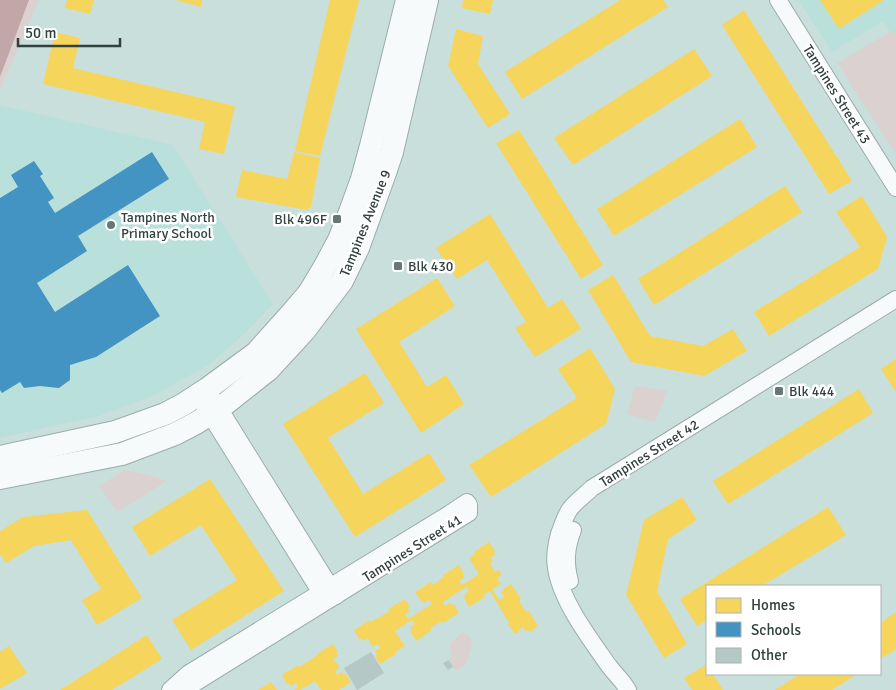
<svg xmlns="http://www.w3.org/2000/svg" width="896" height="690" viewBox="0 0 896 690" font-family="Signika,sans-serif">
<rect width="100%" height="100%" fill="#c9dfdc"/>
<!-- built -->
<g fill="#bae0db">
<polygon points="798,0 896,0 896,41 883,21 832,52"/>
<polygon points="0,105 173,145 273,304 240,338 208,365 153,396 99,416 0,438"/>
</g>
<!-- green -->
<g fill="#dbd1d0">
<polygon points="0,0 39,0 0,90"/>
<polygon points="892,31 896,34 896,154 837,63"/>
<polygon points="635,386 667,391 655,422 627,414"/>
<polygon points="125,470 146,474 167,481 118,512 99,486"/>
<path d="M463 632C473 636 473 643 470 652 468 657 466 671 456 669 452 668 451 663 449 660 452 654 452 651 449 645Z"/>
</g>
<!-- water -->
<polygon fill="#c2a7a8" points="0,0 29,0 0,77"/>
<!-- homes -->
<g fill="#f6d55c">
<polygon points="67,0 94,0 90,14 65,8"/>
<polygon points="176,0 202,0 201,7"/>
<polygon points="330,0 359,0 320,156 295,151"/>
<polygon points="463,0 493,0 490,14 462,8"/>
<polygon points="620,0 663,0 668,7 522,99 505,72"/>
<polygon points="820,0 884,0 839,29"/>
<polygon points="744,10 852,181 829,194 722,25"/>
<polygon points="456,29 483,36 478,64 510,114 488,128 448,66"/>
<polygon points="55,32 80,38 73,68 235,106 224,154 199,149 205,122 43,84"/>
<polygon points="694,49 712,76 573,165 554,138"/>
<polygon points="740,119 757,147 614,236 597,209"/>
<polygon points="519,130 603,265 581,279 496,143"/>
<polygon points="294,152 320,158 311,207 307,210 236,197 242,170 287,179"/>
<polygon points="785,186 802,212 654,305 638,279"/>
<polygon points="862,196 887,237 878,269 769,336 754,312 860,247 836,212"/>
<polygon points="490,214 548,308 562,299 581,329 535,357 515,328 526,322 487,260 457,279 436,248"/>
<polygon points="613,275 650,336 703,346 733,329 747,351 704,376 631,362 588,290"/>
<polygon points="437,278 455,306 399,342 427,387 446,375 464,404 421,433 356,329"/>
<polygon points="590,348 615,389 606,424 491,497 469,465 577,398 558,369"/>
<polygon points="896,359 896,392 881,369"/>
<polygon points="365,373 384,403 328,438 363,494 429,453 446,480 355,537 283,424"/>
<polygon points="859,389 873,413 728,504 713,481"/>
<polygon points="210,479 284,591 191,650 172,620 237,580 201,525 150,556 132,527"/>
<polygon points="682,497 697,520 668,539 657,591 687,644 664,658 626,595 644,520"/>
<polygon points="828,507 846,535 762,586 707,586 707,620 697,626 680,599"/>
<polygon points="87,510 142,598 97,625 82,600 101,589 71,540 34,546 6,563 0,554 0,531 23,517"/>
<polygon points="489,542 495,551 494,552 495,555 490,558 493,562 490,564 495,572 499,570 502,575 497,578 501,584 492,589 499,600 504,597 501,592 504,590 503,589 511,584 521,599 519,601 526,612 529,611 538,626 530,632 529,630 526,632 523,627 518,630 519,631 515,634 508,624 509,623 490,591 484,594 485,597 469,607 464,598 465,597 464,595 469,591 466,587 443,602 445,606 450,603 452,605 454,604 459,613 443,623 442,621 430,628 432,630 416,641 410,631 412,630 410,627 415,624 412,620 395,631 405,646 395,652 396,654 380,664 375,656 377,654 375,651 380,648 378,644 372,647 368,638 363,641 361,638 359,639 354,630 370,620 371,622 390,611 388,609 405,599 410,607 408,608 410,612 405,614 408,619 432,604 429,600 424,603 422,600 421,601 415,592 431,582 433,585 444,577 443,575 459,565 464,574 463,575 464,578 459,581 462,585 479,574 469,558 475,554 474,552"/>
<polygon points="896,612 896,649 880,659 880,623"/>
<polygon points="147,635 162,659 112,690 60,690"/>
<polygon points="333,644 338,652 336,653 338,656 333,659 340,667 335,671 337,675 342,672 344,675 346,674 351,682 339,690 321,690 315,681 300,690 294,690 298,687 296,683 291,686 289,683 287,684 282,675 298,665 299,667 318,655 317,654"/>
<polygon points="9,646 27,673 0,689 0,652"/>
<polygon points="707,664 707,674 713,674 723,690 692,690 684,678"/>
<polygon points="800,674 857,674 832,690 775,690"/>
<polygon points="271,682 277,690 258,690"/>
</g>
<!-- schools -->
<polygon fill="#4393c3" points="152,152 169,179 78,236 87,251 37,283 55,312 128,265 160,316 96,357 70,365 70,380 59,388 40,386 24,388 20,382 2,393 0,390 0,198 18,187 11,175 34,161 43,174 40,176 54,198 48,202 55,213"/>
<!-- building -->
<g fill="#b6c8c6">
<polygon points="371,652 384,673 357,690 344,668"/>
<polygon points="449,660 453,667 448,670 443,663"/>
</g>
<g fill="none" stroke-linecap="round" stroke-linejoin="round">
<defs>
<g id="minor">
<polyline points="778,0 896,188"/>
<polyline points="214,400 336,596"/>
<polyline points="204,405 326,601"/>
<path d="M570 581C565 563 566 548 573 530"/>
<polyline points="170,690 189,673 449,514 467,502 469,505 469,513 195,683 186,690"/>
<path d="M628 690C623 681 615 674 609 666 590 639 561 601 556 568 554 557 556 545 559 534 562 526 565 516 570 509 576 501 585 495 592 488L896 299"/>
</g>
<g id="secondary">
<polyline points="0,457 115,432 165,414 184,404 207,389 256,353 290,315 309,293 324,268 339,240 350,212 362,179 371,146 407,0"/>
<polyline points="0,478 122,454 175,434 196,423 220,408 268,370 304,331 342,281 358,248 385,173 392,152 427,0"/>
</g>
</defs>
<!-- minor casing -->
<use href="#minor" stroke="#9bacaa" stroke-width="18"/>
<!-- secondary casing -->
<use href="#secondary" stroke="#9bacaa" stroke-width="24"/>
<!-- minor -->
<use href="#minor" stroke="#f7fafa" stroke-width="16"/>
<!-- secondary -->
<use href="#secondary" stroke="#f7fafa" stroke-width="22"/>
</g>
<!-- markers -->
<g fill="#667875" stroke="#fff" stroke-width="2">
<rect x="332" y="214" width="10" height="10" rx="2.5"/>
<circle cx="111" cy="225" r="5"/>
<rect x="393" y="261" width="10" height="10" rx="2.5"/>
<rect x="774" y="386" width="10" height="10" rx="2.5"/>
</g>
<g text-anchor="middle" stroke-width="5" stroke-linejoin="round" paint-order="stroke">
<!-- street labels -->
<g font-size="14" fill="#30413e" stroke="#fff">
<text transform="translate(837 94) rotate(58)" y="5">Tampines Street 43</text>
<text transform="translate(365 223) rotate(-68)" y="5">Tampines Avenue 9</text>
<text transform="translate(649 453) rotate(-32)" y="5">Tampines Street 42</text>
<text transform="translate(412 548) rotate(-32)" y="5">Tampines Street 41</text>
</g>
<!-- poi labels -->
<g font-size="14" fill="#30413e" stroke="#fff" text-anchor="start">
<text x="121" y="222">Tampines North<tspan x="121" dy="16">Primary School</tspan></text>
<text x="327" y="224" text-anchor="end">Blk 496F</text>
<text x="408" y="271">Blk 430</text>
<text x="789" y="396">Blk 444</text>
</g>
</g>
<!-- legend -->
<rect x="706" y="585" width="175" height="90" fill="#ffffff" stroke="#acb3b2"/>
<rect x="716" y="598" width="25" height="15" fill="#f6d55c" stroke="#acb3b2"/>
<text x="751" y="610" font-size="15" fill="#30413e">Homes</text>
<rect x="716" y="622" width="25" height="15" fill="#4393c3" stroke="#acb3b2"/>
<text x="751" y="635" font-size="15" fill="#30413e">Schools</text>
<rect x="716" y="648" width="25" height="15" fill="#b6c8c6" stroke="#acb3b2"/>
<text x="751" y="660" font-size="15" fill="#30413e">Other</text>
<!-- scale -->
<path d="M18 38v8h102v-8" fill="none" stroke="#30413e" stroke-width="2.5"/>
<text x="25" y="38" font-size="15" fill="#30413e" stroke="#ffffff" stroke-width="4" paint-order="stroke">50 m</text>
</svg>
